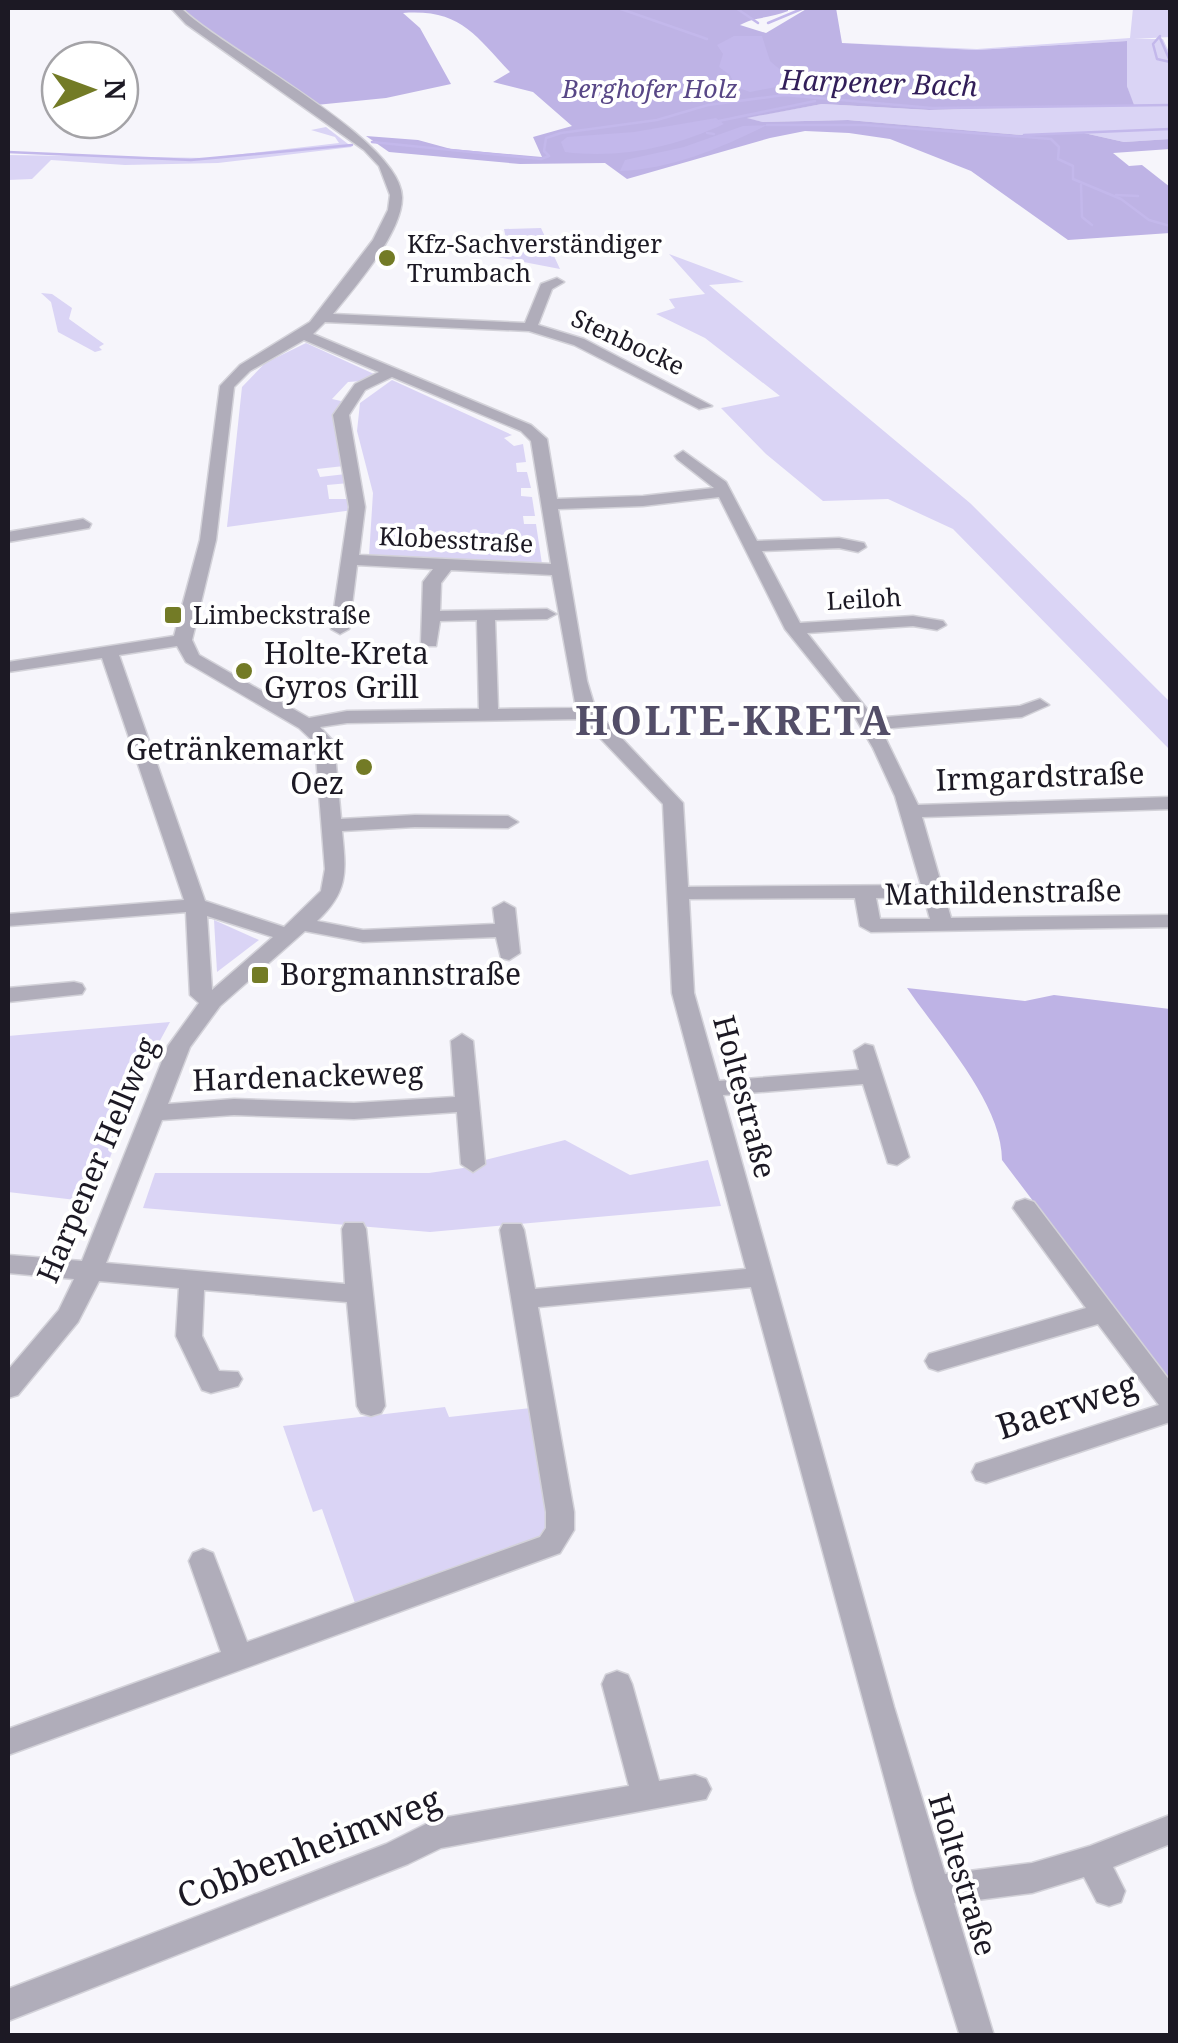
<svg xmlns="http://www.w3.org/2000/svg" width="1178" height="2043" viewBox="0 0 1178 2043" font-family="'Noto Serif',serif">
<rect width="100%" height="100%" fill="#f6f5fb"/>
<!-- green -->
<g fill="#dad4f5">
<polygon points="1133,8 1170,8 1170,37 1134,39 1163,39 1170,54 1170,139 1124,142 1084,133 1021,135 848,120 763,122 744,118 822,104 929,110 1133,105 1127,86 1127,41 976,50 842,43 977,49 1130,38"/>
<polygon points="326,127 352,147 218,163 125,165 51,160 32,179 8,180 8,155 208,158 339,143 335,137 311,130"/>
<polygon points="541,228 560,269 487,255 490,250 507,244 504,229"/>
<polygon points="669,254 744,282 709,285 970,503 1170,702 1170,750 953,529 888,499 823,501 766,454 721,408 780,396 705,338 656,314 675,308 669,299 705,294"/>
<polygon points="41,293 52,294 72,308 69,319 104,344 99,347 102,350 95,352 58,332 51,302"/>
<polygon points="306,343 374,374 362,381 348,382 332,399 341,401 335,419 344,466 317,469 320,477 346,474 349,483 327,485 329,499 351,499 353,510 227,527 242,387 265,363"/>
<polygon points="392,380 512,435 504,438 514,446 523,444 526,462 516,463 517,472 527,472 531,488 521,488 521,496 532,497 535,516 523,516 524,524 536,524 542,564 369,556 373,493 357,431 360,403"/>
<polygon points="214,920 259,940 217,972"/>
<polygon points="170,1022 142,1074 93,1202 8,1192 8,1036"/>
<polygon points="565,1140 630,1175 708,1160 721,1206 430,1232 143,1208 155,1173 429,1173 477,1166 477,1162"/>
<polygon points="445,1407 449,1417 531,1408 552,1529 543,1542 355,1603 322,1509 313,1512 283,1426"/>
</g>
<!-- forest -->
<g fill="#beb3e5">
<path d="M183 8H788V11C772 18 753 17 740 25L766 33 808 8H836L842 43 976 50 1127 41V86L1134 105 929 110 822 104 747 118 763 122 848 120 1021 135 1084 133 1124 142 1170 139V149L1113 153 1129 166 1142 165 1170 187V233L1068 240 971 171 890 139 849 133 805 131 770 138 627 179 605 163 520 164 389 152 366 136 418 140 451 149 542 157 533 137 572 126 533 92 493 82 510 72C474 34 460 9 403 13L420 28 451 84 386 98 316 105 200 25Z"/>
<path d="M907 988 1025 1001 1054 995 1170 1009V1382L1002 1160C1002 1103 939 1035 907 988Z"/>
</g>
<!-- water -->
<g fill="#c3b8eb">
<polygon points="734,36 762,36 770,61 792,80 791,84 750,92 736,87 730,75 719,67 723,54 717,45"/>
<path d="M716 118 724 124C674 147 621 159 565 152L561 142 567 137 634 132Z"/>
<path d="M767 125C721 148 672 169 620 171L625 160 684 147 743 126Z"/>
</g>
<g fill="none" stroke-linecap="round" stroke-linejoin="round">
<!-- stream -->
<g stroke="#c3b8eb" stroke-width="2.5">
<polyline points="618,8 707,39"/>
<polyline points="736,8 758,23"/>
<polyline points="768,23 804,8"/>
<polyline points="1160,36 1153,44 1157,59 1170,62"/>
<polyline points="1160,38 1170,61"/>
<polyline points="714,122 815,101"/>
<polyline points="767,125 866,125 1051,139 1059,147 1058,159 1073,166 1073,179 1121,199 1149,220 1170,226"/>
<polyline points="707,133 714,134"/>
<polyline points="1024,135 1170,129"/>
<polyline points="372,142 541,159 549,156 544,151 546,138 561,133 657,120 708,105 784,95 932,108 1170,105"/>
<polyline points="8,152 191,160 352,145"/>
<polyline points="1081,185 1082,217 1092,225"/>
<polyline points="1116,195 1138,196"/>
</g>
<defs>
<g id="minor">
<path d="M171 8H181C225 51 403 140 402 198 402 233 355 287 333 314L525 323 541 284 557 278 564 282 552 289 538 325 584 339 712 406 699 409 574 345 529 331 325 322 313 334 531 425 547 439 557 499 643 496 714 488 677 459 675 456 683 451 726 482 757 541 839 538 864 543 866 547 858 552 839 548 762 551 800 623 913 616 943 621 946 625 937 630 913 626 807 633 874 718 1020 706 1040 699 1049 705 1022 717 881 729 918 805 1170 797V809L922 817 951 918 1170 915V927L871 932 860 926 855 898 689 899 694 993 719 1081 859 1070 854 1051 865 1044 873 1046 909 1157 897 1165 888 1163 863 1084 723 1095 894 1707 945 1874 1032 1863 1090 1846 1170 1815V1844L1113 1867 1125 1891 1121 1902 1109 1906 1097 1902 1084 1877 1032 1893 954 1903 994 2036H960L915 1891 751 1287 538 1307 574 1512V1530L560 1553 8 1755V1729L221 1652 189 1561 193 1553 203 1549 213 1553 247 1642 540 1537 546 1528V1512L500 1230 503 1224H521L524 1230 535 1289 746 1269 672 993 663 804 582 719 347 723 320 727 334 742 341 819 415 815 508 816 518 822 508 828 415 827 342 831C346 872 349 891 317 921L363 930 495 924 493 908 504 902 515 908 520 953 509 960 501 958 496 937 363 942 305 931 220 1006 190 1047 168 1104 234 1099 354 1103 455 1097 451 1041 462 1034 473 1041 485 1164 473 1172 461 1164 457 1112 354 1119 234 1115 162 1120 106 1263 345 1284 342 1229 345 1223H363L366 1229 385 1406 381 1413 371 1416 361 1413 357 1406 347 1302 204 1290 202 1336 219 1371 238 1372 242 1379 238 1386 211 1393 202 1390 176 1336 179 1288 99 1281 78 1322 18 1395 8 1398V1370L59 1310 74 1279 8 1273V1255L82 1261 168 1046 199 1003 190 995 186 912 8 926V914L184 900 102 658 8 672V662L174 636 200 540 220 386 240 365 310 322 373 240 388 210 390 195 379 166 364 150 186 24ZM304 340 379 372 355 384 333 415 349 507 331 629 340 634 349 629 357 565 433 569 423 582 421 642 424 646H436L440 621 477 620 479 709 347 711 309 718 199 655 192 640 216 540 234 387 250 371ZM392 377 521 431 531 441 551 564 359 555 365 507 349 415 365 390ZM719 497 785 629 852 712 873 748 895 796 921 885 688 887 683 803 596 711 587 681 558 509 643 506ZM451 570 552 575 576 708 498 709 495 620 547 619 556 614 547 609 440 611 441 583ZM177 646 186 662 299 728 315 743 325 869 321 891 284 927 205 901 119 655ZM924 897 930 919H880L876 898ZM207 916 273 937 212 990Z"/>
<polygon points="83,519 91,524 89,528 8,542 8,532"/>
<polygon points="74,982 82,984 85,989 82,994 8,1002 8,988"/>
<polygon points="1025,1199 1034,1202 1170,1381 1170,1422 986,1483 976,1480 972,1472 976,1464 1159,1405 1098,1324 938,1371 929,1368 925,1361 929,1354 1086,1308 1013,1208 1016,1202"/>
<polygon points="617,1671 628,1675 632,1684 659,1781 695,1775 706,1779 711,1789 706,1799 441,1848 408,1864 8,2021 8,1989 386,1844 436,1819 629,1786 602,1684 606,1675"/>
</g>
</defs>
<!-- minor casing -->
<use href="#minor" stroke="#d3d2d9" stroke-width="3"/>
<!-- minor -->
<use href="#minor" fill="#b0adba" fill-rule="evenodd"/>
</g>
<!-- markers -->
<g fill="#737b26" stroke="#fff" stroke-width="4">
<circle cx="387" cy="258" r="10"/>
<rect x="163" y="605" width="20" height="20" rx="5"/>
<circle cx="244" cy="671" r="10"/>
<circle cx="364" cy="767" r="10"/>
<rect x="250" y="965" width="20" height="20" rx="5"/>
</g>
<g text-anchor="middle" stroke-width="8" stroke-linejoin="round" paint-order="stroke">
<!-- far-park labels -->
<g font-size="25" font-style="italic" fill="#584786" stroke="#fff">
<text x="650" y="98">Berghofer Holz</text>
</g>
<!-- far-poi labels -->
<g font-size="25" fill="#1c1924" stroke="#fff" text-anchor="start">
<text x="407" y="253">Kfz-Sachverständiger<tspan x="407" dy="29">Trumbach</tspan></text>
<text x="193" y="624">Limbeckstraße</text>
</g>
<!-- far-street labels -->
<g font-size="25" fill="#1c1924" stroke="#fff">
<text transform="translate(628 342) rotate(25)" y="9">Stenbocke</text>
<text transform="translate(456 540) rotate(3)" y="9">Klobesstraße</text>
<text transform="translate(864 599) rotate(-3)" y="9">Leiloh</text>
</g>
<!-- far-water labels -->
<g font-size="28" font-style="italic" fill="#321e59" stroke="#fff">
<text transform="translate(879 83) rotate(2)" y="10">Harpener Bach</text>
</g>
<!-- poi labels -->
<g font-size="30" fill="#1c1924" stroke="#fff" text-anchor="start">
<text x="264" y="664">Holte-Kreta<tspan x="264" dy="34">Gyros Grill</tspan></text>
<text x="344" y="760" text-anchor="end">Getränkemarkt<tspan x="344" dy="34">Oez</tspan></text>
<text x="280" y="985">Borgmannstraße</text>
</g>
<!-- street labels -->
<g font-size="30" fill="#1c1924" stroke="#fff">
<text transform="translate(1040 777) rotate(-2)" y="10">Irmgardstraße</text>
<text transform="translate(1003 893) rotate(-1)" y="10">Mathildenstraße</text>
<text transform="translate(308 1077) rotate(-2)" y="10">Hardenackeweg</text>
<text transform="translate(744 1097) rotate(75)" y="10">Holtestraße</text>
<text transform="translate(98 1160) rotate(-67)" y="10">Harpener Hellweg</text>
<text transform="translate(962 1875) rotate(73)" y="10">Holtestraße</text>
</g>
<!-- near-street labels -->
<g font-size="35" fill="#1c1924" stroke="#fff">
<text transform="translate(1067 1406) rotate(-18)" y="12">Baerweg</text>
<text transform="translate(309 1848) rotate(-21)" y="12">Cobbenheimweg</text>
</g>
<!-- district labels -->
<g font-size="40" font-weight="bold" letter-spacing="2.5" fill="#534e68" stroke="#fff">
<text x="734" y="735">HOLTE-KRETA</text>
</g>
</g>
<!-- border -->
<rect width="1178" height="2043" fill="none" stroke="#1c1924" stroke-width="20"/>
<!-- north arrow -->
<g transform="translate(90 90) rotate(89)"><circle r="48" fill="#ffffff" stroke="#a4a3a7" stroke-width="2.5"/>
<path d="M0-8L18 38L0 25L-18 38Z" fill="#737b26"/>
<text y="-15" font-size="28" font-weight="bold" text-anchor="middle" fill="#1c1924">N</text>
</g>
</svg>
